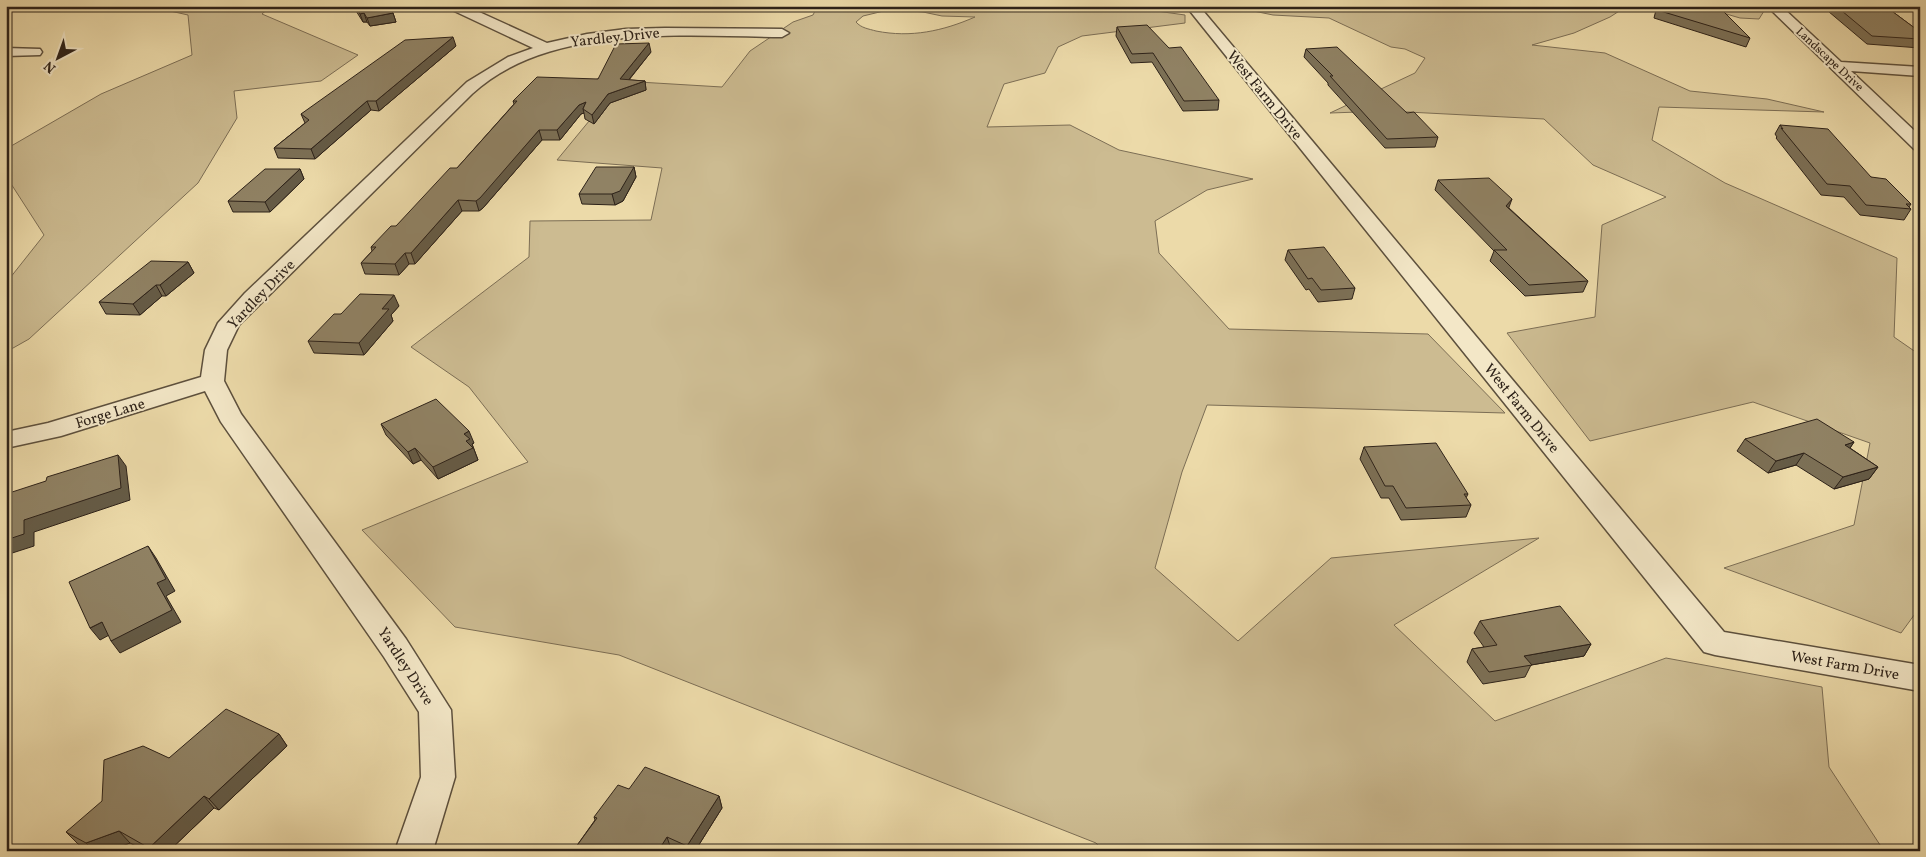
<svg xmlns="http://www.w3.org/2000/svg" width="1926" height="857" viewBox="0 0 1926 857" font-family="Vollkorn,serif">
<rect width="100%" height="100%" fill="#ecdaa9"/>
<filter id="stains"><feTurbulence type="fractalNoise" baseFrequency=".004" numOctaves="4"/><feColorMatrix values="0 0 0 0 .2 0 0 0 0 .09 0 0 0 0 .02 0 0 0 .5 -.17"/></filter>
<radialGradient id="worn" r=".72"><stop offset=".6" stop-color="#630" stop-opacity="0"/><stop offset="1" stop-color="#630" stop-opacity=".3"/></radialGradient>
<!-- green -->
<g fill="#ccbb91" stroke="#7c6e55" fill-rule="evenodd">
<polygon points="148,6 271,6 262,14 358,55 321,81 234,91 237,118 198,183 29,339 6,352 6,283 44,235 6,176 6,149 101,94 192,55 188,15"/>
<path d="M814 6H1121L1185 15V23L1082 36 1058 47 1045 73 1004 84 987 127 1070 125 1119 150 1253 179 1207 190 1155 221 1159 253 1229 329 1428 334 1505 413 1207 405 1182 472 1155 568 1238 641 1331 558 1539 538 1394 625 1495 721 1666 658 1822 687 1829 767 1884 851H1103L1096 843 619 655 455 627 362 530 528 462 469 387 411 347 529 257 530 221 651 220 662 168 557 160 622 81 722 87 750 51 793 22 813 15 816 9ZM892 9 923 12 942 16 975 17C943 31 911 38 876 31 869 29 861 28 856 22L863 16Z"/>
<polygon points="1229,6 1627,6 1610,17 1574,33 1532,45 1605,53 1690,91 1767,99 1824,112 1659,107 1652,140 1725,183 1897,258 1894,337 1920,355 1920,607 1901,633 1724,568 1854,525 1870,443 1753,402 1590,441 1507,333 1595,317 1602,225 1666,197 1593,165 1544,119 1388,111 1330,113 1415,73 1425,58 1405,49 1391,47 1329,18 1273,15"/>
<polygon points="1699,6 1759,6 1764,11 1759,19 1740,18"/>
</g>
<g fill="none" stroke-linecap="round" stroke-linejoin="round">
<defs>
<g id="minor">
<path d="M449 6H466L547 43 587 34 626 29 665 28 782 29 789 33 782 37C686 36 548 23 472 94L239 325 227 350 224 381 241 414 406 639 451 710 455 777 434 847 433 851H395L421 777 419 712 384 657 221 422 205 391 61 436 6 448V432L48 423 201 377 205 350 218 323 245 293 467 82 508 57 533 48 450 9Z"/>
<polygon points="1186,6 1199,6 1724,632 1920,665 1920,691 1715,655 1704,652"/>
<polygon points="1767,6 1781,6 1841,62 1920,67 1920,76 1851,71 1920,136 1920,150 1914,149"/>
<polygon points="6,48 40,49 42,52 40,55 6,56"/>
</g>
</defs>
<!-- minor casing -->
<use href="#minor" stroke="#5d503d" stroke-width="3"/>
<!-- minor -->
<use href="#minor" fill="#f3e7c7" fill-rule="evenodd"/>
</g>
<!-- wall -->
<g fill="#7c7056" stroke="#2d2219">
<polygon points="353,6 388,6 393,13 396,22 370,26 367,22 363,22"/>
<polygon points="1657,6 1718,6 1750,38 1746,47 1654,18"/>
<polygon points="1822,6 1885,6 1920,32 1920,48 1867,44"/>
<polygon points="1117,27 1219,100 1218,110 1183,111 1152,62 1131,63 1116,36"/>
<polygon points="456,46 379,111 371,110 315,159 278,158 274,148 305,123 301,114"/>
<polygon points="1306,49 1407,113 1438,137 1435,147 1385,148 1328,85 1328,83 1304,57"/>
<polygon points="651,52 629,80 645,81 646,90 610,103 594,124 585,119 584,113 581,114 560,140 542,140 483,208 479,211 462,211 415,264 409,264 399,275 365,274 361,263 372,251 371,247 396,226 457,168 514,104 513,101 598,79"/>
<polygon points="1780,125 1871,177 1911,204 1909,207 1911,209 1904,220 1860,215 1844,197 1821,195 1776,138 1777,137 1775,134"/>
<polygon points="634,167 636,177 623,201 615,205 582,204 579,194"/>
<polygon points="300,169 304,179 270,212 233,212 228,201"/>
<polygon points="1438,180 1509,208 1588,281 1583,292 1525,296 1490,261 1494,251 1435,190"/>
<polygon points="1288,250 1355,288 1352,299 1318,302 1309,289 1306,290 1285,260"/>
<polygon points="188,262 194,273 166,296 162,296 140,315 106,314 99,302"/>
<polygon points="399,306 391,315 393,321 364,355 314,353 308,341 341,314"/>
<polygon points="381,424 474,443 472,444 478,460 438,479 421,460 413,464 386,435"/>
<polygon points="1745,439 1854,442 1850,448 1878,467 1869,479 1834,489 1796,465 1768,473 1737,451"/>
<polygon points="1364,447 1468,494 1466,498 1471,505 1466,517 1401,520 1389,498 1381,498 1360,459"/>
<polygon points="1480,621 1591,644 1584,656 1531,665 1525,677 1483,684 1467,662 1472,649 1484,647 1474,633"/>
<polygon points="279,734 287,746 219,810 214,808 169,851 145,851 130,843 108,851 90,851 78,844 66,832 169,758"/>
<polygon points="629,789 719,796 722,808 695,851 675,851 671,849 670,851 573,851 595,820 594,817"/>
<polygon points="1920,839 1920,851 1915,851 1911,847"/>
</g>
<!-- shaded-wall -->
<g fill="#655b46" stroke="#2d2219">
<polygon points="364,13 367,22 363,22 360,14"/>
<polygon points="393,13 396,22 370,26 367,18"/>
<polygon points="453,37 456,46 379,111 376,101"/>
<polygon points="649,43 651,52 622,88 620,79"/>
<polygon points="645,81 646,90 610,103 594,124 592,115 608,94"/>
<polygon points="367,101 371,110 315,159 311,149"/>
<polygon points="586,102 583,109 584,113 581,114 560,140 557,130 579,105"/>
<polygon points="539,130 542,140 483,208 479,211 476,201"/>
<polygon points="634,167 636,177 623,201 615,205 612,194"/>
<polygon points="300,169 304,179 270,212 265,202"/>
<polygon points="1512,199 1508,210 1506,206"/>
<polygon points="458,200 462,211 415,264 411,253"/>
<polygon points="405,253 409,264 399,275 395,264"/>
<polygon points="188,262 194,273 166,296 160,285"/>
<polygon points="156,285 162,296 140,315 133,304"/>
<polygon points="394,295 399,306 391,315 393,321 364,355 359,343 382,309"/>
<polygon points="469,431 474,443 472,444 478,460 438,479 433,467 464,434"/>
<polygon points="1854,442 1846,454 1845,445"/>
<polygon points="415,448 421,460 413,464 408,452"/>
<polygon points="1804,453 1796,465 1768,473 1776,461"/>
<polygon points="118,455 126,466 130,500 34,532 34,546 6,555 6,540 24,520"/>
<polygon points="1878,467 1869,479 1834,489 1843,477"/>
<polygon points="148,546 156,558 175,591 166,596 181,622 120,653 111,641"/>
<polygon points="102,622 111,634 100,640 90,628"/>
<polygon points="1591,644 1584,656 1531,665 1524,656"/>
<polygon points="279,734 287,746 219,810 209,799"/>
<polygon points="204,796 214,808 169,851 152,851 149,848"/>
<polygon points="719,796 722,808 695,851 688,851 687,846"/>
<polygon points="119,831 130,843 108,851 94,851 86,843"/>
<polygon points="667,837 671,849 670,851 658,851"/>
</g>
<!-- building -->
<g fill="#908264" stroke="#2d2219">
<polygon points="355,6 388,6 393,13 367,18 364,13 360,14"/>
<polygon points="1658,6 1718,6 1750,38 1657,10"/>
<polygon points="1836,6 1885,6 1920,32 1920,39 1872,36"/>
<polygon points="1147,25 1169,48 1181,47 1219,100 1184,101 1153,53 1132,54 1117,27"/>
<polygon points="453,37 376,101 367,101 311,149 274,148 309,120 301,114 405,40"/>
<polygon points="649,43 620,79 645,81 608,94 592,115 583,109 586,102 579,105 557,130 539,130 480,198 476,201 458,200 411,253 405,253 395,264 361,263 376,247 371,247 391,226 396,226 450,168 457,168 517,101 513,101 537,77 598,79 616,44"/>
<polygon points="1337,47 1407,113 1414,112 1438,137 1387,139 1330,76 1333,76 1306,49"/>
<polygon points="1780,125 1828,129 1871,177 1886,179 1911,204 1906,204 1911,209 1866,205 1850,186 1827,184 1781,128 1783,129"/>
<polygon points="596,167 634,167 620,191 612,194 579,194"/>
<polygon points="265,169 300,169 265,202 228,201"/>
<polygon points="1489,178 1512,199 1506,206 1588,281 1529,285 1494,250 1507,250 1438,180"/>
<polygon points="1324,247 1355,288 1321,290 1312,278 1308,279 1288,250"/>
<polygon points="151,261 188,262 160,285 156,285 133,304 99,302"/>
<polygon points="360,294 394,295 382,309 389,309 359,343 308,341 334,314 341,314"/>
<polygon points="436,399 469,431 464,434 470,439 466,441 473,448 433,467 415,448 408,452 381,424"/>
<polygon points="1817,419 1854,442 1845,445 1878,467 1843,477 1804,453 1776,461 1745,439"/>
<polygon points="1436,443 1468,494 1464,494 1471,505 1406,508 1393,486 1385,486 1364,447"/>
<polygon points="118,455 121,488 24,520 24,534 6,540 6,494 46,481 47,477"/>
<polygon points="148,546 166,579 157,583 172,610 111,641 102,622 90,628 69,582"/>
<polygon points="1560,606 1591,644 1524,656 1532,665 1489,672 1472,649 1497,645 1480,621"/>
<polygon points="226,709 279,734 209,799 204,796 149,848 119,831 86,843 66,832 102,801 104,760 143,746 169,758"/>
<polygon points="645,767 719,796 687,846 667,837 658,851 573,851 597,818 594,817 618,785 629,789"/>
</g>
<g text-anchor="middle" stroke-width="4" stroke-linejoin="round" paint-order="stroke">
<!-- far-street labels -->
<g font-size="12" fill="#2d2219" stroke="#f3e7c7">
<text transform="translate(1830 59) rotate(43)" y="4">Landscape Drive</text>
</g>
<!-- street labels -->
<g font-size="15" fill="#2d2219" stroke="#f3e7c7">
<text transform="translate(615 37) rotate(-6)" y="5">Yardley Drive</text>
<text transform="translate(1265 95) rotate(51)" y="5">West Farm Drive</text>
<text transform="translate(261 294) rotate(-46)" y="5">Yardley Drive</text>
<text transform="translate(1522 408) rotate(51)" y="5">West Farm Drive</text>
<text transform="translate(110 413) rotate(-17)" y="5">Forge Lane</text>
<text transform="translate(1845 665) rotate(10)" y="5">West Farm Drive</text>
<text transform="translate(406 666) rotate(57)" y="5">Yardley Drive</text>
</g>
</g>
<!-- margin -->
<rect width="1926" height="857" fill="none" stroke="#ecdaa9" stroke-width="25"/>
<rect x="8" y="8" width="1911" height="842" fill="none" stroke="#2d2219" stroke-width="2.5"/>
<rect x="12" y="12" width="1901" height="832" fill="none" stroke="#2d2219"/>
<!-- north arrow -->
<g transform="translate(58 58) rotate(221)" stroke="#f3e7c7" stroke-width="4" paint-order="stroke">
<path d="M0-4L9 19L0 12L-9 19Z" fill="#2d2219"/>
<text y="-8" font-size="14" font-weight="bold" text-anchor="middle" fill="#2d2219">N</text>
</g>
<rect width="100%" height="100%" filter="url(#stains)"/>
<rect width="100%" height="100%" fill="url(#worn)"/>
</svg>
